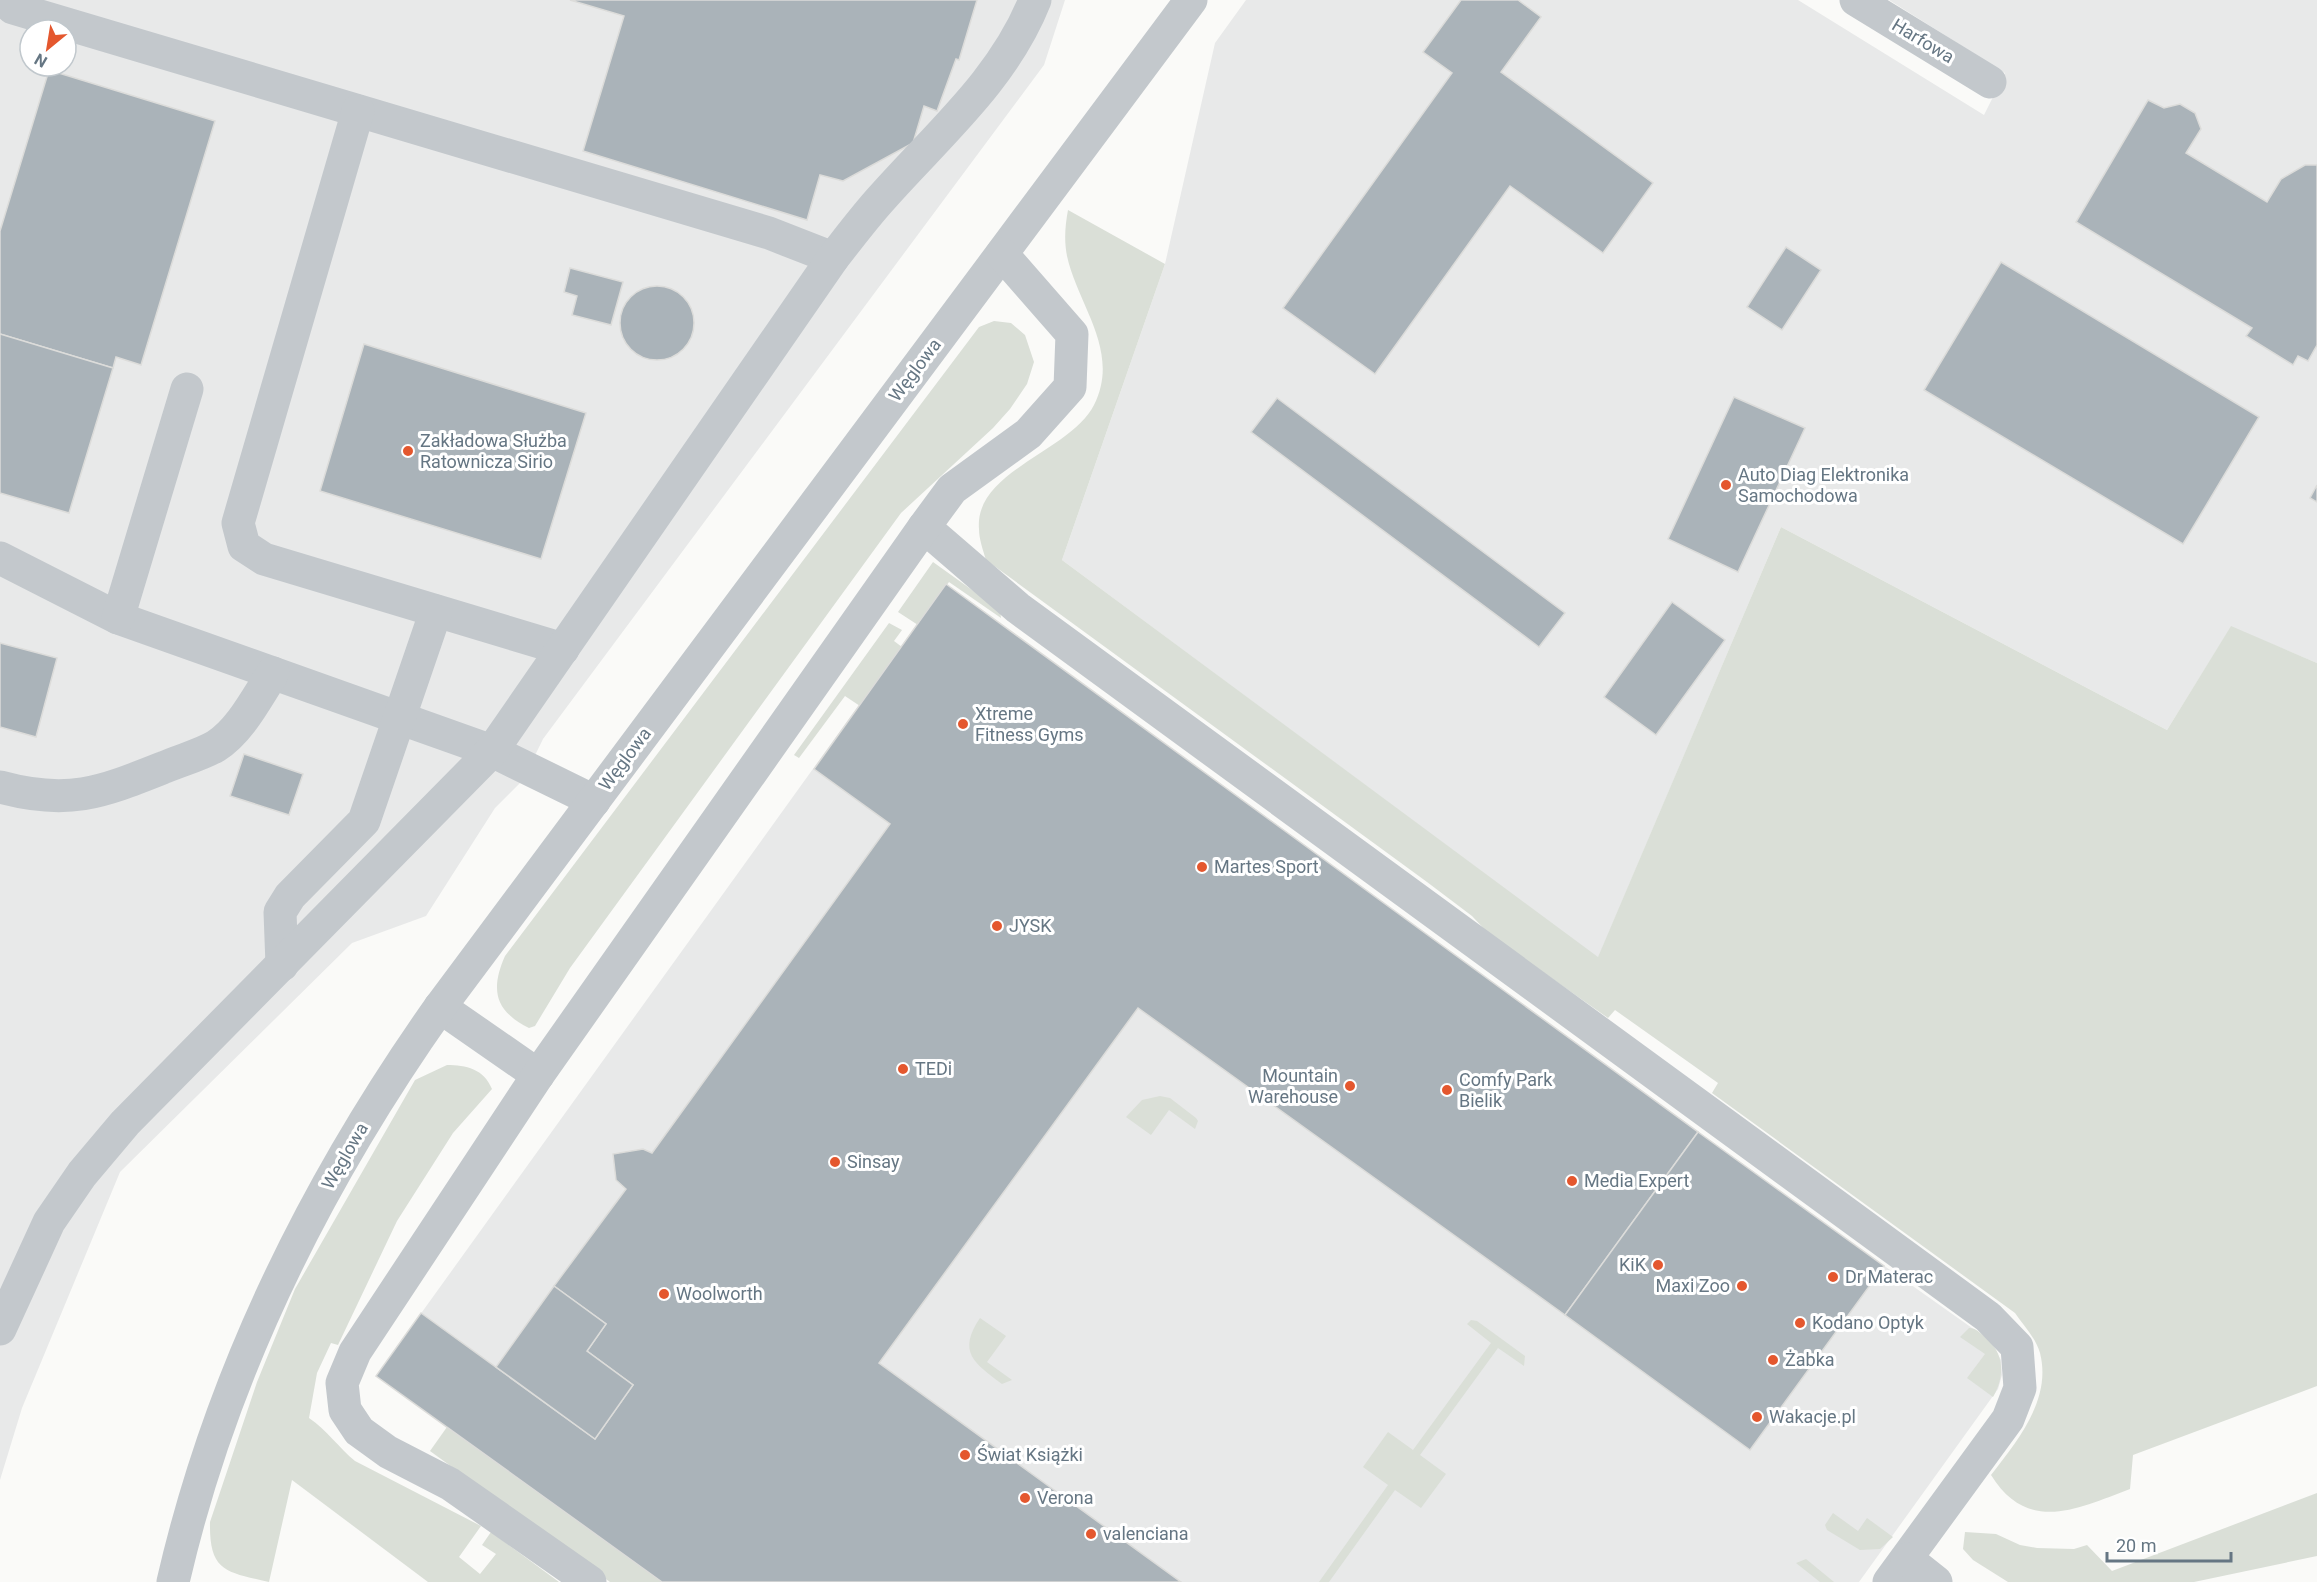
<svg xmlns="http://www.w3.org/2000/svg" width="2317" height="1582" viewBox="0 0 2317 1582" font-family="Roboto,sans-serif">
<rect width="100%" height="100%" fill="#fafaf8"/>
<!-- built -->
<g fill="#e8e9e9" fill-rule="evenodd">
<path d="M0 0H1065L1044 65 543 739 523 780 495 808 426 916 352 943 120 1172 22 1408 0 1480ZM30 30H66V66H30Z"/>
<polygon points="1246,0 1798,0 1984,115 2005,73 1889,0 2317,0 2317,663 2231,627 2167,730 1781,527 1598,958 1062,560 1165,264 1215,43"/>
<polygon points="946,584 1828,1226 1989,1340 2001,1360 2002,1375 1998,1389 1859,1582 662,1582 376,1376"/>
</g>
<!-- green -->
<g fill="#dadfd7">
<path d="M1068 210 1165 264 1062 560 1598 957 1781 527 2167 730 2231 626 2317 663V1386L2133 1455 2130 1489C2079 1508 2028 1535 1991 1475 2017 1441 2052 1400 2040 1353 2036 1338 2023 1325 2015 1313L1712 1093 1718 1083 1615 1010 1608 1018 1489 934 1472 916 1427 882 986 560C983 550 979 539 979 529 974 471 1071 451 1094 405 1121 351 1078 306 1067 256 1064 241 1065 226 1068 210Z"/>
<path d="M994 321 1011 323 1025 335 1034 362 1027 384 1010 409 993 428 901 513 570 968 535 1026 529 1028C495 1011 490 990 505 956L979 327Z"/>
<polygon points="933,562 1000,610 1001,618 949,582 918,625 898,612"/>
<polygon points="889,623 902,630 894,641 902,647 860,706 845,696 799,758 794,755"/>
<path d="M447 1065C466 1065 484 1069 492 1089L453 1133 397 1221 338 1345 331 1343 317 1373 309 1418C327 1430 339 1448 355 1461L481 1526 459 1557 480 1574 496 1554 482 1545 491 1532 559 1582H428L292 1480 269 1582C226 1572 209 1572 210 1522L257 1382 295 1289 415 1080Z"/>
<polygon points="1160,1096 1170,1098 1196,1118 1198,1121 1195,1129 1169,1110 1151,1135 1126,1117 1142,1100"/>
<path d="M980 1318 1006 1336 987 1362 1012 1380 1002 1384C974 1363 957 1352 980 1318Z"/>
<polygon points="1471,1320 1477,1321 1525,1356 1524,1366 1498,1348 1420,1455 1446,1474 1421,1508 1395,1490 1329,1582 1319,1582 1388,1485 1363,1467 1388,1432 1413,1450 1491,1343 1467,1324"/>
<path d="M1969 1328C1976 1328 1980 1333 1985 1337 2005 1353 2005 1377 1993 1397L1967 1378 1985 1354 1960 1337Z"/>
<polygon points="447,1427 662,1582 610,1582 430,1451"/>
<polygon points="2317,1493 2317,1556 2194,1582 2008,1582 1973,1560 1963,1549 1965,1532 1996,1534 2020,1545 2037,1548 2074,1549 2087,1545 2112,1571"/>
<polygon points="1833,1513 1858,1531 1867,1518 1893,1537 1880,1549 1860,1550 1827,1530 1825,1525"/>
<polygon points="1806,1559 1834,1582 1820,1582 1796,1563"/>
</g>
<!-- building -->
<g fill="#aab3b9" stroke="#dcdcda" stroke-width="1.5">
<polygon points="570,0 977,0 959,60 956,59 937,111 924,106 913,143 843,181 820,175 807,220 583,151 624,16"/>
<polygon points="1461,0 1518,0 1541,17 1501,72 1653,183 1603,253 1510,186 1375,374 1283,308 1452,73 1423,52"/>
<polygon points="49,70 215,121 141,365 116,357 113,368 0,334 0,231"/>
<polygon points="2148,100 2164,108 2180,104 2195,113 2201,129 2186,153 2267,202 2281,179 2305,165 2317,165 2317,345 2308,361 2298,356 2293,365 2246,336 2252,328 2076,222"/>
<polygon points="1786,247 1821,270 1782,330 1747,307"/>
<polygon points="2001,262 2259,417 2183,544 1924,390"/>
<polygon points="570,268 623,282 611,325 572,315 577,296 564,292"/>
<circle cx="657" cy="323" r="37"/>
<polygon points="0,334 113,368 69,513 0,493"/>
<polygon points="364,344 586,413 541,559 320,491"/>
<polygon points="1734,397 1805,428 1738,572 1668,539"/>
<polygon points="1277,398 1565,613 1539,647 1251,432"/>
<polygon points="2317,485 2317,502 2310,498"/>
<polygon points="946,584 1698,1132 1565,1315 1138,1008 879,1363 1181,1582 662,1582 376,1376 421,1313 595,1439 633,1385 587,1351 606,1324 554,1286 626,1189 616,1180 613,1154 643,1149 652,1153 890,824 814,769"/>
<polygon points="1672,602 1725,640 1656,735 1604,697"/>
<polygon points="0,643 57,658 36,737 0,727"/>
<polygon points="244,754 303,774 289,815 230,796"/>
<polygon points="1698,1132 1884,1266 1750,1450 1565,1315"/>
<polygon points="554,1286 606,1324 587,1351 633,1385 595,1439 496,1367"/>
</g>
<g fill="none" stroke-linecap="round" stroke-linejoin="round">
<!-- minor -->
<g stroke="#c3c8cc" stroke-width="33">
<polyline points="3,0 13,8 769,233 833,258"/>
<polyline points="1856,0 1990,82"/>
<polyline points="358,111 238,523 244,546 264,559 563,649"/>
<polyline points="924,527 1018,608 1988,1317 2017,1347 2020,1388 2008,1419 1889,1582"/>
<polyline points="0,558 118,618 492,751 594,801"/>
<polyline points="118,618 187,389"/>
<path d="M0 787C69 806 102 792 165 767 181 760 201 755 216 746 241 730 257 697 273 673"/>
<polyline points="282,965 280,912 290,896 364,821 436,611"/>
<polyline points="440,1007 538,1075"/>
<path d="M0 1329 49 1222 82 1174 125 1123 492 751 833 258C848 239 863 219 879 201 935 137 1003 81 1035 0"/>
<polyline points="1907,1559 1936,1582"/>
<path d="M173 1582C221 1373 317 1181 440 1007L1191 0"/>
<polyline points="590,1582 450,1484 388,1452 359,1431 345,1410 342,1383 355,1352 538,1075 924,527 952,489 1028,434 1070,387 1072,334 1002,254"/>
</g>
</g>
<!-- markers -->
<g fill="#e4572e" stroke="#fff" stroke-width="2">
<circle cx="408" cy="451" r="6"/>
<circle cx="1726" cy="485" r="6"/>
<circle cx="963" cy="724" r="6"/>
<circle cx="1202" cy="867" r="6"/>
<circle cx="997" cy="926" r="6"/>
<circle cx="903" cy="1069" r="6"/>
<circle cx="1350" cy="1086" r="6"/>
<circle cx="1447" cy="1090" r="6"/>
<circle cx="835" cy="1162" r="6"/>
<circle cx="1572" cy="1181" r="6"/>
<circle cx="1658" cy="1265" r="6"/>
<circle cx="1833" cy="1277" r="6"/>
<circle cx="1742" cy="1286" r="6"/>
<circle cx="664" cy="1294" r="6"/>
<circle cx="1800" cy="1323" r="6"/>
<circle cx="1773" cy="1360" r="6"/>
<circle cx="1757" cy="1417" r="6"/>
<circle cx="965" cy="1455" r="6"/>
<circle cx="1025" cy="1498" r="6"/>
<circle cx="1091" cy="1534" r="6"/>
</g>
<g text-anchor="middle" stroke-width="6" stroke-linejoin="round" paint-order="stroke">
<!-- street labels -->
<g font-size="18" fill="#657683" stroke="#fff">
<text transform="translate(1923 41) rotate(31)" y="6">Harfowa</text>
<text transform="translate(915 370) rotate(-53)" y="6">Węglowa</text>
<text transform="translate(625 759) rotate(-53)" y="6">Węglowa</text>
<text transform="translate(345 1156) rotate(-60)" y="6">Węglowa</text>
</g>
<!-- poi labels -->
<g font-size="18" fill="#657683" stroke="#fff" text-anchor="start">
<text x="420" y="447">Zakładowa Służba<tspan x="420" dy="21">Ratownicza Sirio</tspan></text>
<text x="1738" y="481">Auto Diag Elektronika<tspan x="1738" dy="21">Samochodowa</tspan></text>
<text x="975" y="720">Xtreme<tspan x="975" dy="21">Fitness Gyms</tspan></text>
<text x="1214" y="873">Martes Sport</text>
<text x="1009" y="932">JYSK</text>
<text x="915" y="1075">TEDi</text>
<text x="1338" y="1082" text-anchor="end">Mountain<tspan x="1338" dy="21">Warehouse</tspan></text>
<text x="1459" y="1086">Comfy Park<tspan x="1459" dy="21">Bielik</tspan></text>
<text x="847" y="1168">Sinsay</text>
<text x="1584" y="1187">Media Expert</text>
<text x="1646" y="1271" text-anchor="end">KiK</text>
<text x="1845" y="1283">Dr Materac</text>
<text x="1730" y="1292" text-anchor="end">Maxi Zoo</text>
<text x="676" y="1300">Woolworth</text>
<text x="1812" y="1329">Kodano Optyk</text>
<text x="1785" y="1366">Żabka</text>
<text x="1769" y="1423">Wakacje.pl</text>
<text x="977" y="1461">Świat Książki</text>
<text x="1037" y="1504">Verona</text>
<text x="1103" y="1540">valenciana</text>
</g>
</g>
<!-- north arrow -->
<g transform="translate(48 48) rotate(210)"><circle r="28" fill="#ffffff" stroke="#c1c8cd" stroke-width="1.5"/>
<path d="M0-4.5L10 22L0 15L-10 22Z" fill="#e4572e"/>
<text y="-9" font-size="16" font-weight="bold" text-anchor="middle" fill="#657683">N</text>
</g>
<!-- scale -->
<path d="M2107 1552v9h124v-9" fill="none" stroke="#657683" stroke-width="3"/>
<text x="2116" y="1552" font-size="18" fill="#657683" stroke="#ffffff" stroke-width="4.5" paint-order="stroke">20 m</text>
</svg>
